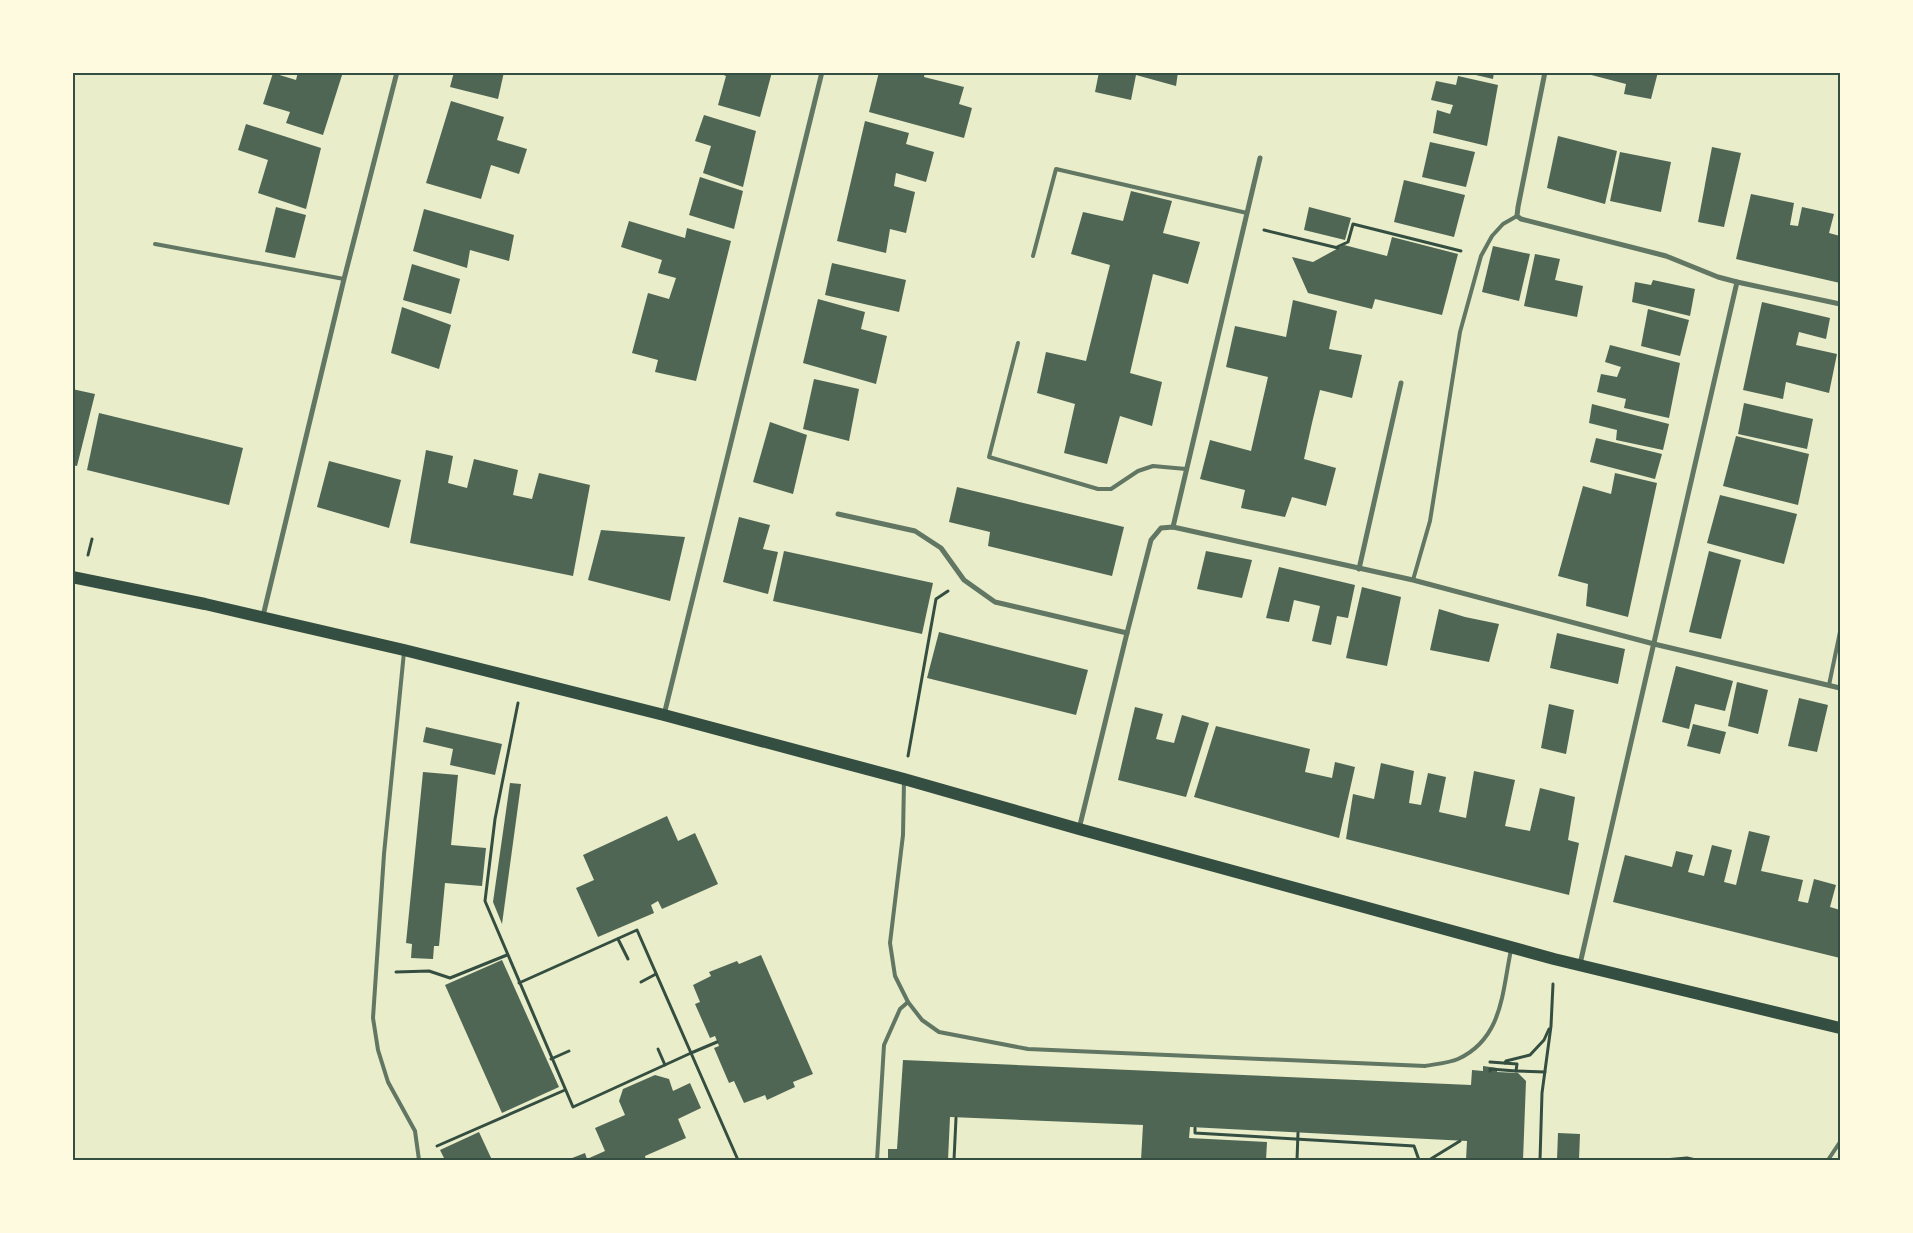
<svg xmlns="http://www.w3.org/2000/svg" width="1913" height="1233" viewBox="0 0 1913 1233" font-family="'Alegreya Sans',sans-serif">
<rect width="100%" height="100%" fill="#e9edc9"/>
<!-- building -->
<g fill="#4f6655">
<polygon points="298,72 343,72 323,135 286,123 290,112 263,104 273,73 296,80"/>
<polygon points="454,72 504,72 498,99 450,87"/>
<polygon points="772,72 760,117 718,105 726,76 716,72"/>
<polygon points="879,72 925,72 924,77 964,87 959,104 972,108 964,138 869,112"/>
<polygon points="1099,72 1178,72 1176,86 1136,75 1131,100 1095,92"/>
<polygon points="1463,72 1494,72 1493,79"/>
<polygon points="1580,72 1658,72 1651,99 1624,94 1626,84"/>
<polygon points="1458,76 1498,85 1487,146 1433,133 1437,110 1450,114 1453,105 1431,100 1436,81 1456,85"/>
<polygon points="451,101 504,117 497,140 527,149 519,174 491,165 481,199 426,183"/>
<polygon points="704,115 756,131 743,187 703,173 711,146 695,141"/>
<polygon points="865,121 909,133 906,144 934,152 926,182 896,173 894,186 915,192 906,233 890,229 886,253 837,241"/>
<polygon points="246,124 321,148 306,209 258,193 268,160 238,150"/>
<polygon points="1558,136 1617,151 1605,204 1547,188"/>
<polygon points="1430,142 1475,152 1466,187 1422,177"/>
<polygon points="1712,147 1741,153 1724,227 1698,222"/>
<polygon points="1620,152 1671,162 1661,212 1610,201"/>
<polygon points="700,177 743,191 734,229 689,215"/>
<polygon points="1404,180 1465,195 1454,237 1394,222"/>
<polygon points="1131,191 1172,201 1163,233 1200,242 1188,284 1153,274 1130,373 1162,382 1152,426 1120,416 1107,464 1064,453 1075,404 1037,393 1046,352 1086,361 1110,265 1071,254 1083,212 1123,221"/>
<polygon points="1751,194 1794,203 1790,225 1798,226 1802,207 1834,214 1829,233 1840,236 1840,283 1736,259"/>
<polygon points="276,207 306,215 295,258 265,252"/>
<polygon points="1309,207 1351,218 1345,240 1304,230"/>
<polygon points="424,209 514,235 509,261 470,250 467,268 413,251"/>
<polygon points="629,221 685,238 687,228 731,241 696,381 655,372 658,360 632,353 648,293 669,299 676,278 658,273 662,260 621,247"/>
<polygon points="1392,237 1458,254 1442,315 1375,299 1372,309 1308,293 1292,257 1313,262 1344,245 1387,256"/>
<polygon points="1493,246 1530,254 1519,301 1482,292"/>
<polygon points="1535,254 1560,259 1555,280 1583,286 1577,317 1524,306"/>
<polygon points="832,263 906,280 899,312 825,295"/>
<polygon points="412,264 460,279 451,314 403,300"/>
<polygon points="1653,280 1695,289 1690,316 1632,302 1635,282 1651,285"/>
<polygon points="818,299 865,312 861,329 887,336 876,384 803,363"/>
<polygon points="1293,300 1337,311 1329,349 1362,355 1352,398 1320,390 1312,423 1304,459 1336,468 1326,506 1292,497 1285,517 1241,508 1245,490 1200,479 1210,440 1251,451 1268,377 1226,367 1235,326 1286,337"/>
<polygon points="1762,302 1830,318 1826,339 1799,332 1796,345 1837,354 1829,393 1786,382 1783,399 1743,390"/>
<polygon points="402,307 451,325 439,369 391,353"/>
<polygon points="1648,309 1689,320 1680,356 1641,346"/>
<polygon points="1610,345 1680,363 1669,418 1624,408 1626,399 1597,392 1601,374 1617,377 1621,367 1605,362"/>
<polygon points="814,379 859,389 849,441 803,429"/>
<polygon points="72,389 95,394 77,466 72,465"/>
<polygon points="1744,403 1813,419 1807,449 1738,434"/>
<polygon points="1592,404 1669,424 1663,450 1616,440 1617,430 1589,423"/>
<polygon points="99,413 243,448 229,505 87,470"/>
<polygon points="770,422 807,435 793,494 753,482"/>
<polygon points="1736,436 1809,454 1798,505 1723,486"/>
<polygon points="1596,438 1662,454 1655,479 1590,462"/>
<polygon points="426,450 453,456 448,483 467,488 474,459 518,470 513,495 532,499 539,473 590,485 573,576 410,543"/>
<polygon points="329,461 401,480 389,528 317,507"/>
<polygon points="1615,473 1657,483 1628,617 1586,606 1588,584 1558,576 1583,486 1611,494"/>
<polygon points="957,487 1124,527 1112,576 988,546 990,532 949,522"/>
<polygon points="1720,495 1797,514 1784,564 1707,543"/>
<polygon points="739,517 770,525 763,549 778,552 768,594 723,582"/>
<polygon points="601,530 685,537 670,601 588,580"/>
<polygon points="784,551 933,583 922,634 773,601"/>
<polygon points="1206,551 1252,560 1242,598 1197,589"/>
<polygon points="1709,551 1741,560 1721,639 1689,632"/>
<polygon points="1279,567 1355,585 1348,618 1337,616 1331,645 1312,641 1320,606 1294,600 1289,622 1266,618"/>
<polygon points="1362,587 1401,597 1387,666 1346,658"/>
<polygon points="1439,609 1465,617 1499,624 1489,662 1430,650"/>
<polygon points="939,632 1088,670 1076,715 927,678"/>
<polygon points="1557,633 1625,649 1618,684 1550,668"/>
<polygon points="1676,666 1733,681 1725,711 1695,704 1689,729 1662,722"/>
<polygon points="1737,682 1768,690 1758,734 1728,726"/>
<polygon points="1799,698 1828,705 1817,752 1788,746"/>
<polygon points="1549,704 1574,710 1566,754 1541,748"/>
<polygon points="1135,707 1163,714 1156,739 1174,743 1182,715 1209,723 1186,797 1118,780"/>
<polygon points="1693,724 1726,732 1720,754 1687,746"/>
<polygon points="1216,726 1310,749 1305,772 1332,778 1335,762 1355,767 1339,838 1194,797"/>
<polygon points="426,727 502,744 495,775 450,765 453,749 423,742"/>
<polygon points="1381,763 1414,771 1409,803 1421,805 1428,773 1446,777 1439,812 1466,818 1474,771 1515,780 1505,826 1530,831 1540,788 1575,797 1568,840 1579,843 1569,895 1346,839 1353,794 1374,799"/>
<polygon points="423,772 458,775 451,845 486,848 482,886 445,883 439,946 434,946 433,959 411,958 412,944 406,943"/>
<polygon points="510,783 521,784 502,924 493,902"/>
<polygon points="667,816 678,841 695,833 718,884 662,909 658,901 651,905 654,913 598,937 576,888 594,880 583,855"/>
<polygon points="1749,831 1770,836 1761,871 1803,880 1798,901 1808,903 1814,879 1836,885 1830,907 1840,910 1840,958 1613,902 1625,855 1672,867 1676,851 1693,855 1688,872 1704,876 1712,845 1732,850 1724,882 1736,885"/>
<polygon points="761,955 813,1074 793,1082 795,1087 767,1100 765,1095 744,1103 734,1081 729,1083 714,1048 719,1046 715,1036 710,1038 695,1004 700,1002 693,985 711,976 709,972 737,961 739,964"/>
<polygon points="502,960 559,1087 502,1113 445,985"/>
<polygon points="903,1060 1471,1085 1472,1070 1483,1071 1483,1066 1497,1068 1497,1072 1518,1073 1526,1081 1523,1160 1466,1160 1467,1141 1190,1127 1189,1138 1267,1142 1266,1160 1141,1160 1143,1125 950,1117 948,1160 888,1160 888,1149 897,1149"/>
<polygon points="655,1075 669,1079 673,1091 690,1083 701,1108 678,1119 686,1138 645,1156 646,1160 567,1160 585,1153 587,1159 605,1151 595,1128 625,1115 619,1101 623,1089"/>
<polygon points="479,1132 492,1160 445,1160 440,1150"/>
<polygon points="1558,1133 1580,1134 1579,1160 1557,1160"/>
</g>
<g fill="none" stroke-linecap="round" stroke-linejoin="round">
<!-- path -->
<g stroke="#344e41" stroke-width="3">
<polyline points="1264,230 1338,248"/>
<polyline points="1337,247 1348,242 1353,224 1461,251"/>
<polyline points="88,555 92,539"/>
<polyline points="518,703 495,819 485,901 573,1107 691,1053 637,930 519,983"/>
<polyline points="908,756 936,599 948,591"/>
<polyline points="618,939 628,959"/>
<polyline points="396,972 429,971 450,978 507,955"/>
<polyline points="641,982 656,974"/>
<polyline points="717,1042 691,1053 738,1160"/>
<polyline points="658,1049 665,1065"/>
<polyline points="551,1059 569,1051"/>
<polyline points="1505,1063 1506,1061 1530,1055 1544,1040 1549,1029"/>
<polyline points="1490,1071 1490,1069 1516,1071 1517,1064 1490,1062"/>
<polyline points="1516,1071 1545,1072"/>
<polyline points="1195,1128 1195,1133 1414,1146 1419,1160"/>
<polyline points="437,1146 565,1090"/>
<polyline points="954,1160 956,1118"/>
<polyline points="1297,1160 1298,1133"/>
<polyline points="1429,1160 1460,1141"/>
<polyline points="1540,1160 1542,1093 1551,1026 1553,984"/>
<polyline points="1664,1160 1687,1158 1696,1160"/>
</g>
<!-- service -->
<g stroke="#617663" stroke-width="4">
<polyline points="155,244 344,279"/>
<polyline points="1033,256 1056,169 1247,213"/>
<polyline points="1018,343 989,457 1098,489 1111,489 1138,471 1153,466 1186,469"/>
<polyline points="1413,580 1430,521 1460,332 1481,256 1492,236 1503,224 1517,216"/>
<polyline points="404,652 384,854 373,1018 378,1050 388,1082 415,1131 419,1160"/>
<polyline points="1829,685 1840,632"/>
<path d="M904 781 903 835 890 943 895 976 908 1002 922 1020 939 1032 1028 1049 1425 1066C1435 1064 1449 1063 1458 1059 1503 1038 1502 992 1511 950"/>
<polyline points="877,1160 884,1045 900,1009 908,1002"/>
<polyline points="1828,1160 1840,1142"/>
</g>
<!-- minor -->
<g stroke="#617663" stroke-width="5">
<polyline points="1545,72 1518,207 1517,216 1521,219 1666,256 1718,277 1737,282 1840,304"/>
<polyline points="838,514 915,531 941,548 964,580 995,602 1127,633"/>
<polyline points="1173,527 1260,158"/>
<polyline points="1359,569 1401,383"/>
<polyline points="263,616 344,279 397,72"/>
<polyline points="664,715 822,72"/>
<polyline points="1079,829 1127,633 1151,540 1161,528 1173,527 1413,580 1654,644 1840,688"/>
<polyline points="1580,964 1737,282"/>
</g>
<!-- primary -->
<polyline stroke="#344e41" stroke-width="12" points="72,577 205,604 404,650 664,715 904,779 1079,829 1554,959 1840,1028"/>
</g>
<!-- border -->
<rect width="1913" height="1233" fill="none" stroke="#fefae0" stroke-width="148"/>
<rect x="74" y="74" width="1765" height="1085" fill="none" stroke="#344e41" stroke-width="2"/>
</svg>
